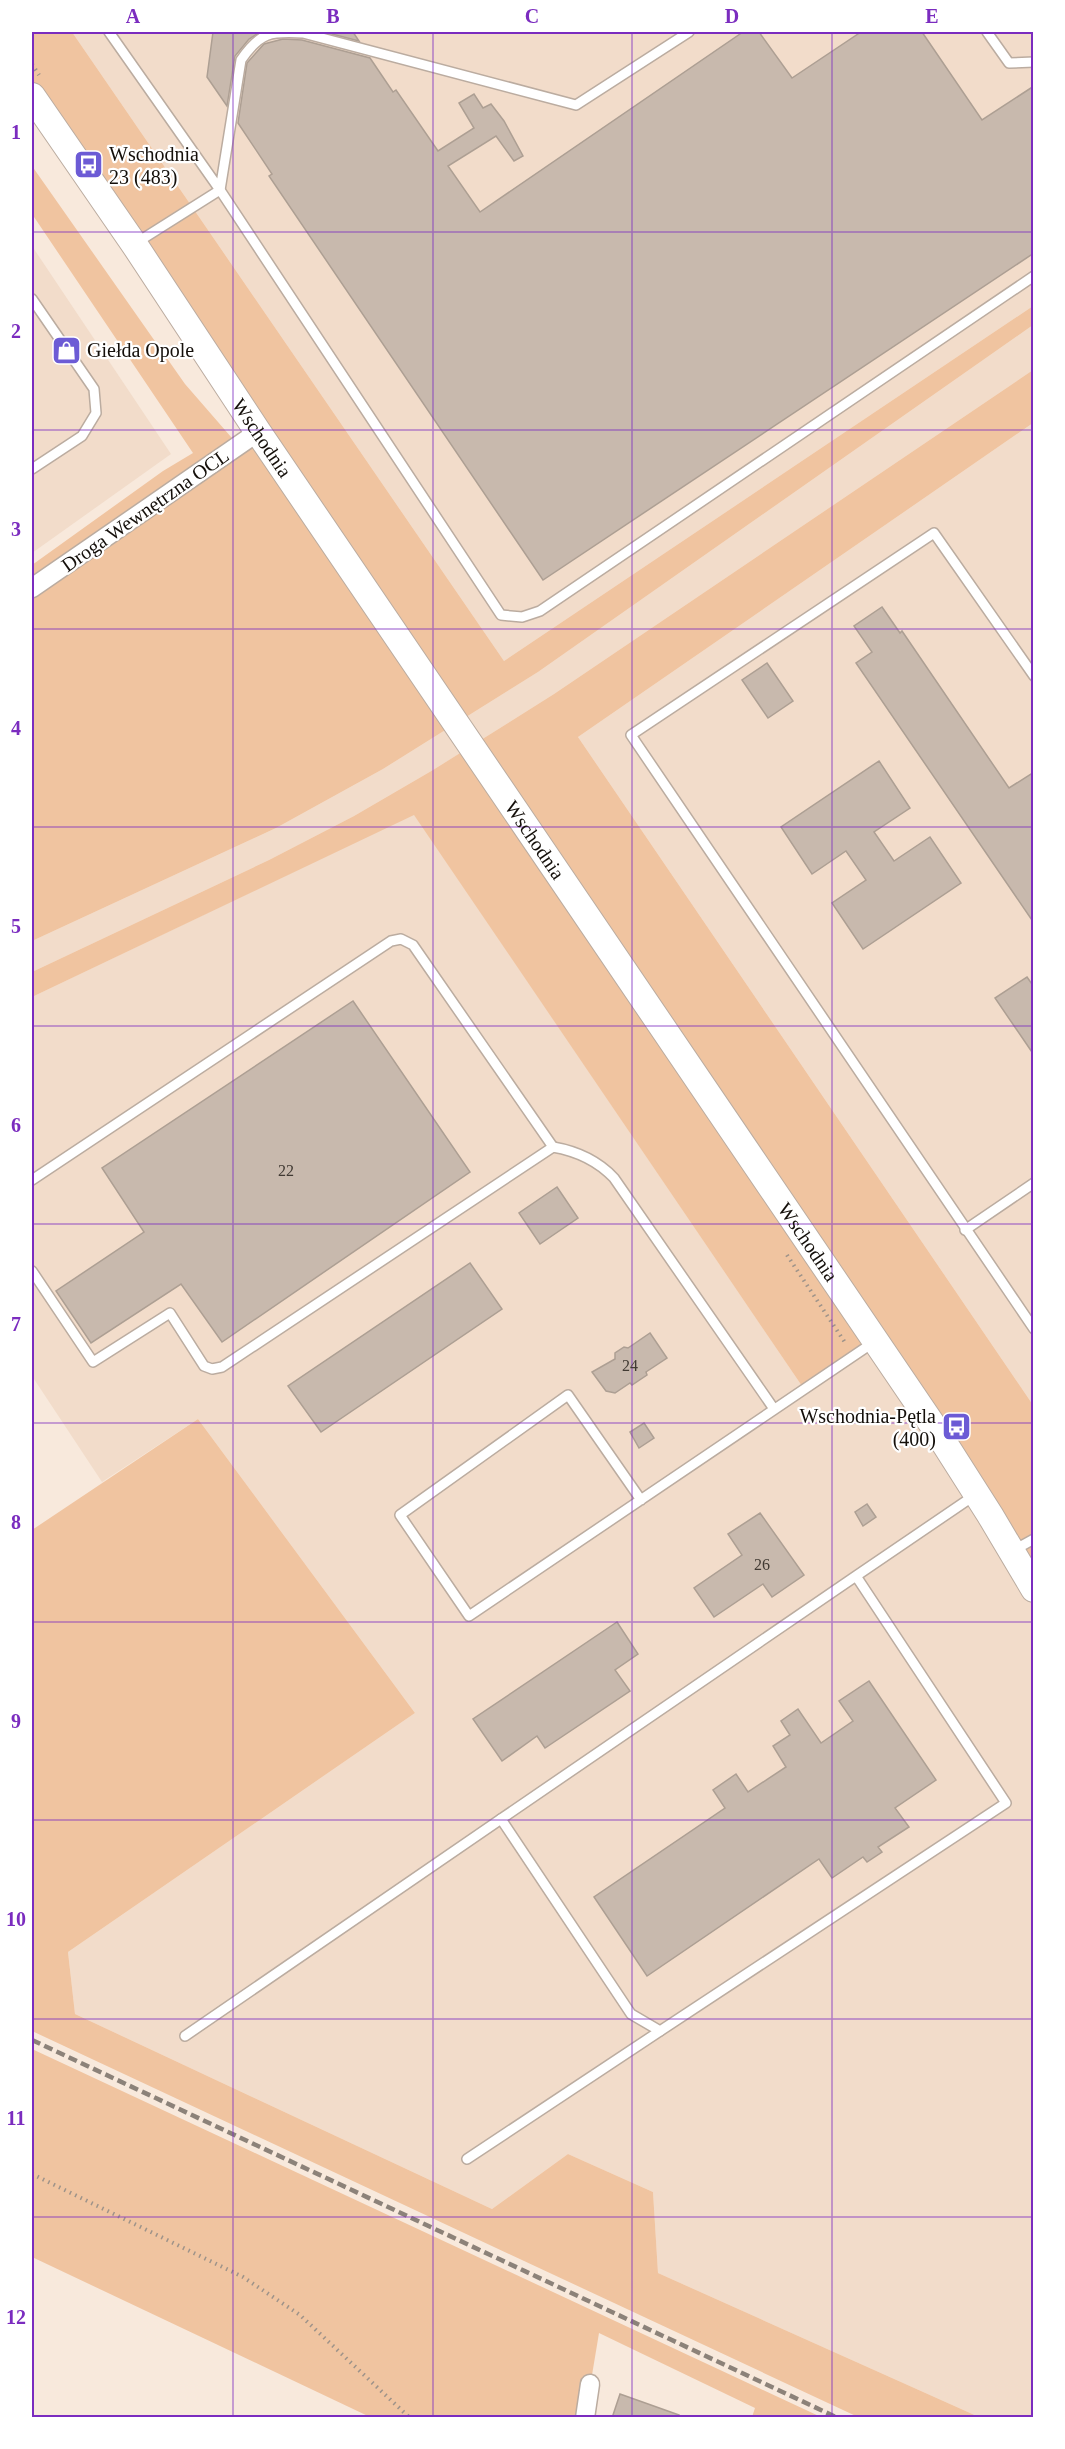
<svg xmlns="http://www.w3.org/2000/svg" width="1065" height="2449" viewBox="0 0 1065 2449" font-family="'Times New Roman',serif">
<rect width="100%" height="100%" fill="#f8e9dc"/>
<!-- built -->
<g fill="#f2dcca">
<polygon points="72,32 1033,32 1033,306 504,661"/>
<polygon points="32,246 171,454 32,553"/>
<polygon points="1033,325 1033,370 554,694 433,770 354,816 269,860 32,972 32,941 276,828 383,769 538,672"/>
<polygon points="1033,423 1033,1405 578,737"/>
<polygon points="414,814 804,1389 876,1340 1033,1589 1033,2417 979,2417 658,2273 653,2192 568,2154 492,2209 75,2014 68,1952 415,1713 198,1419 102,1482 32,1376 32,997"/>
</g>
<!-- green -->
<g fill="#f0c4a0">
<polygon points="32,32 72,32 504,661 1033,306 1033,325 538,672 383,769 276,828 32,941 32,565 163,471 193,453 32,214 32,166 185,384 238,445 257,433 32,96"/>
<polygon points="1033,370 1033,423 578,737 1033,1405 1033,1589 876,1341 804,1389 414,815 32,997 32,972 269,860 354,816 433,770 554,694"/>
<polygon points="198,1419 415,1713 68,1952 75,2014 492,2209 568,2154 653,2192 658,2273 979,2417 858,2417 32,2031 32,1530"/>
<polygon points="32,2049 821,2417 752,2417 755,2408 599,2333 585,2417 370,2417 32,2257"/>
</g>
<!-- building -->
<g fill="#c8b9ad" stroke="#ad9f93" stroke-width="1.5">
<polygon points="213,32 260,32 249,39 235,56 227,106 207,77"/>
<polygon points="324,32 353,32 359,41"/>
<polygon points="743,32 759,32 792,78 861,32 922,32 982,120 1034,86 1034,253 543,580 269,176 272,174 238,123 247,63 264,44 283,39 302,40 370,58 393,92 396,90 438,151 474,128 459,103 474,94 483,108 491,104 504,121 523,156 514,161 496,136 448,166 480,212"/>
<polygon points="882,607 900,633 902,631 1009,788 1034,772 1034,923 856,663 872,652 854,626"/>
<polygon points="767,663 793,701 768,718 742,680"/>
<polygon points="879,761 910,808 874,832 894,861 930,837 961,883 863,949 832,903 866,880 846,851 812,874 781,827"/>
<polygon points="1027,977 1034,987 1034,1055 995,998"/>
<polygon points="353,1001 470,1172 222,1342 181,1284 91,1343 56,1291 144,1232 102,1168"/>
<polygon points="557,1187 578,1218 540,1244 519,1213"/>
<polygon points="470,1263 502,1309 321,1432 288,1386"/>
<polygon points="650,1333 667,1358 646,1372 647,1375 632,1385 630,1383 615,1393 606,1391 592,1372 615,1359 615,1353 624,1347 628,1348"/>
<polygon points="644,1423 654,1438 639,1448 630,1432"/>
<polygon points="867,1504 876,1517 863,1526 855,1512"/>
<polygon points="760,1513 804,1575 772,1597 763,1584 714,1617 694,1588 742,1555 728,1534"/>
<polygon points="617,1622 638,1654 615,1670 630,1691 545,1748 537,1736 502,1761 473,1719"/>
<polygon points="869,1681 936,1780 895,1808 909,1827 878,1847 882,1852 867,1862 863,1857 832,1878 819,1859 647,1976 594,1897 725,1808 713,1790 736,1774 748,1792 786,1767 773,1746 790,1735 781,1721 798,1709 821,1743 853,1721 839,1701"/>
<polygon points="620,2394 679,2415 678,2418 612,2418"/>
</g>
<g fill="none" stroke-linecap="round" stroke-linejoin="round">
<defs>
<g id="lane">
<path d="M109 32 220 190 241 60C260 32 271 31 303 33L576 105 689 32"/>
<polyline points="987,32 1009,63 1034,62"/>
<polyline points="136,243 220,190 501,615 522,617 540,611 1034,276"/>
<polyline points="32,299 94,389 96,413 82,436 32,469"/>
<polyline points="1034,676 934,533 631,735 1034,1329"/>
<polyline points="32,1180 391,941 401,939 413,945 553,1147"/>
<polyline points="965,1230 1034,1183"/>
<path d="M32 1271 93 1362 170 1313 204 1366 212 1369 222 1367 553 1147C576 1151 598 1161 614 1178L774 1409"/>
<path d="M641 1500 568 1395 400 1515 469 1616C604 1524 739 1433 874 1342"/>
<polyline points="1014,1550 1034,1539"/>
<polyline points="856,1576 501,1819 631,2014 660,2031 1006,1803 856,1576 975,1495"/>
<polyline points="185,2036 501,1819"/>
<polyline points="467,2159 660,2031"/>
</g>
<g id="street">
<polyline points="32,588 258,432"/>
<polyline points="585,2418 590,2384"/>
</g>
<g id="secondary">
<path id="s1" d="M32 96 134 244 258 432 934 1427 990 1515 1034 1589"/>
</g>
</defs>
<!-- lane casing -->
<use href="#lane" stroke="#bbaca0" stroke-width="12"/>
<!-- street casing -->
<use href="#street" stroke="#bbaca0" stroke-width="21"/>
<!-- secondary casing -->
<use href="#secondary" stroke="#bbaca0" stroke-width="28"/>
<!-- path -->
<g stroke="#9e9389" stroke-width="4" stroke-dasharray="1.5 4.5" stroke-linecap="butt">
<polyline points="32,64 39,75"/>
<polyline points="787,1255 846,1344"/>
<polyline points="32,2174 243,2277 300,2315 410,2418"/>
</g>
<!-- lane -->
<use href="#lane" stroke="#fff" stroke-width="9"/>
<!-- street -->
<use href="#street" stroke="#fff" stroke-width="18"/>
<!-- secondary -->
<use href="#secondary" stroke="#fff" stroke-width="26"/>
<!-- rail -->
<polyline stroke="#8c8279" stroke-width="4.5" stroke-dasharray="9 4.5" stroke-linecap="butt" points="32,2040 838,2418"/>
</g>
<!-- grid -->
<path fill="none" stroke="#7b2cbf" stroke-width="1.5" stroke-opacity="0.55" d="M233 32V2418M433 32V2418M632 32V2418M832 32V2418M32 232H1034M32 430H1034M32 629H1034M32 827H1034M32 1026H1034M32 1224H1034M32 1423H1034M32 1622H1034M32 1820H1034M32 2019H1034M32 2217H1034"/>
<!-- icons -->
<defs>
<symbol id="bus-square" viewBox="-11 -11 22 22"><rect x="-9" y="-9" width="18" height="18" rx="4" fill="#6c5bd5" stroke="#fff"/><path d="M-5-6H5V4H4V6H2V4H-2V6H-4V4H-5ZM-3.5-4V0h7V-4ZM-3.5 1.2v1.5H-2V1.2ZM2 1.2v1.5H3.5V1.2Z" fill="#fff"/></symbol>
<symbol id="shop-square" viewBox="-11 -11 22 22"><rect x="-9" y="-9" width="18" height="18" rx="4" fill="#6c5bd5" stroke="#fff"/><path d="M-5-2.5h2.3a2.7 3.5 0 0 1 5.4 0H5L5.5 6h-11ZM-1.5-2.5h3a1.5 2.3 0 0 0-3 0Z" fill="#fff"/></symbol>
</defs>
<g fill-rule="evenodd">
<use href="#bus-square" x="72" y="148" width="33" height="33"/>
<use href="#shop-square" x="50" y="334" width="33" height="33"/>
<use href="#bus-square" x="940" y="1410" width="33" height="33"/>
</g>
<g text-anchor="middle" stroke-width="4.5" stroke-linejoin="round" paint-order="stroke">
<!-- number labels -->
<g font-size="16" fill="#413a33">
<text x="286" y="1176">22</text>
<text x="630" y="1371">24</text>
<text x="762" y="1570">26</text>
</g>
<!-- poi labels -->
<g font-size="20" fill="#140f0a" stroke="#fff" text-anchor="start">
<text x="109" y="161">Wschodnia<tspan x="109" dy="23">23 (483)</tspan></text>
<text x="87" y="357">Giełda Opole</text>
<text x="936" y="1423" text-anchor="end">Wschodnia-Pętla<tspan x="936" dy="23">(400)</tspan></text>
</g>
<!-- street labels -->
<g font-size="20" fill="#140f0a" stroke="#fff">
<text dy="7" stroke="none"><textPath href="#s1" startOffset="412">Wschodnia</textPath></text>
<text transform="translate(145 510) rotate(-35)" y="7">Droga Wewnętrzna OCL</text>
<text dy="7" stroke="none"><textPath href="#s1" startOffset="898">Wschodnia</textPath></text>
<text dy="7" stroke="none"><textPath href="#s1" startOffset="1384">Wschodnia</textPath></text>
</g>
</g>
<!-- border -->
<rect width="1065" height="2449" fill="none" stroke="#ffffff" stroke-width="66"/>
<rect x="33" y="33" width="999" height="2383" fill="none" stroke="#7b2cbf" stroke-width="2"/>
<g font-size="20" text-anchor="middle" font-weight="bold" fill="#7b2cbf">
<text x="133" y="23">A</text>
<text x="333" y="23">B</text>
<text x="532" y="23">C</text>
<text x="732" y="23">D</text>
<text x="932" y="23">E</text>
<text x="16" y="139">1</text>
<text x="16" y="338">2</text>
<text x="16" y="536">3</text>
<text x="16" y="735">4</text>
<text x="16" y="933">5</text>
<text x="16" y="1132">6</text>
<text x="16" y="1331">7</text>
<text x="16" y="1529">8</text>
<text x="16" y="1728">9</text>
<text x="16" y="1926">10</text>
<text x="16" y="2125">11</text>
<text x="16" y="2324">12</text>
</g>
</svg>
